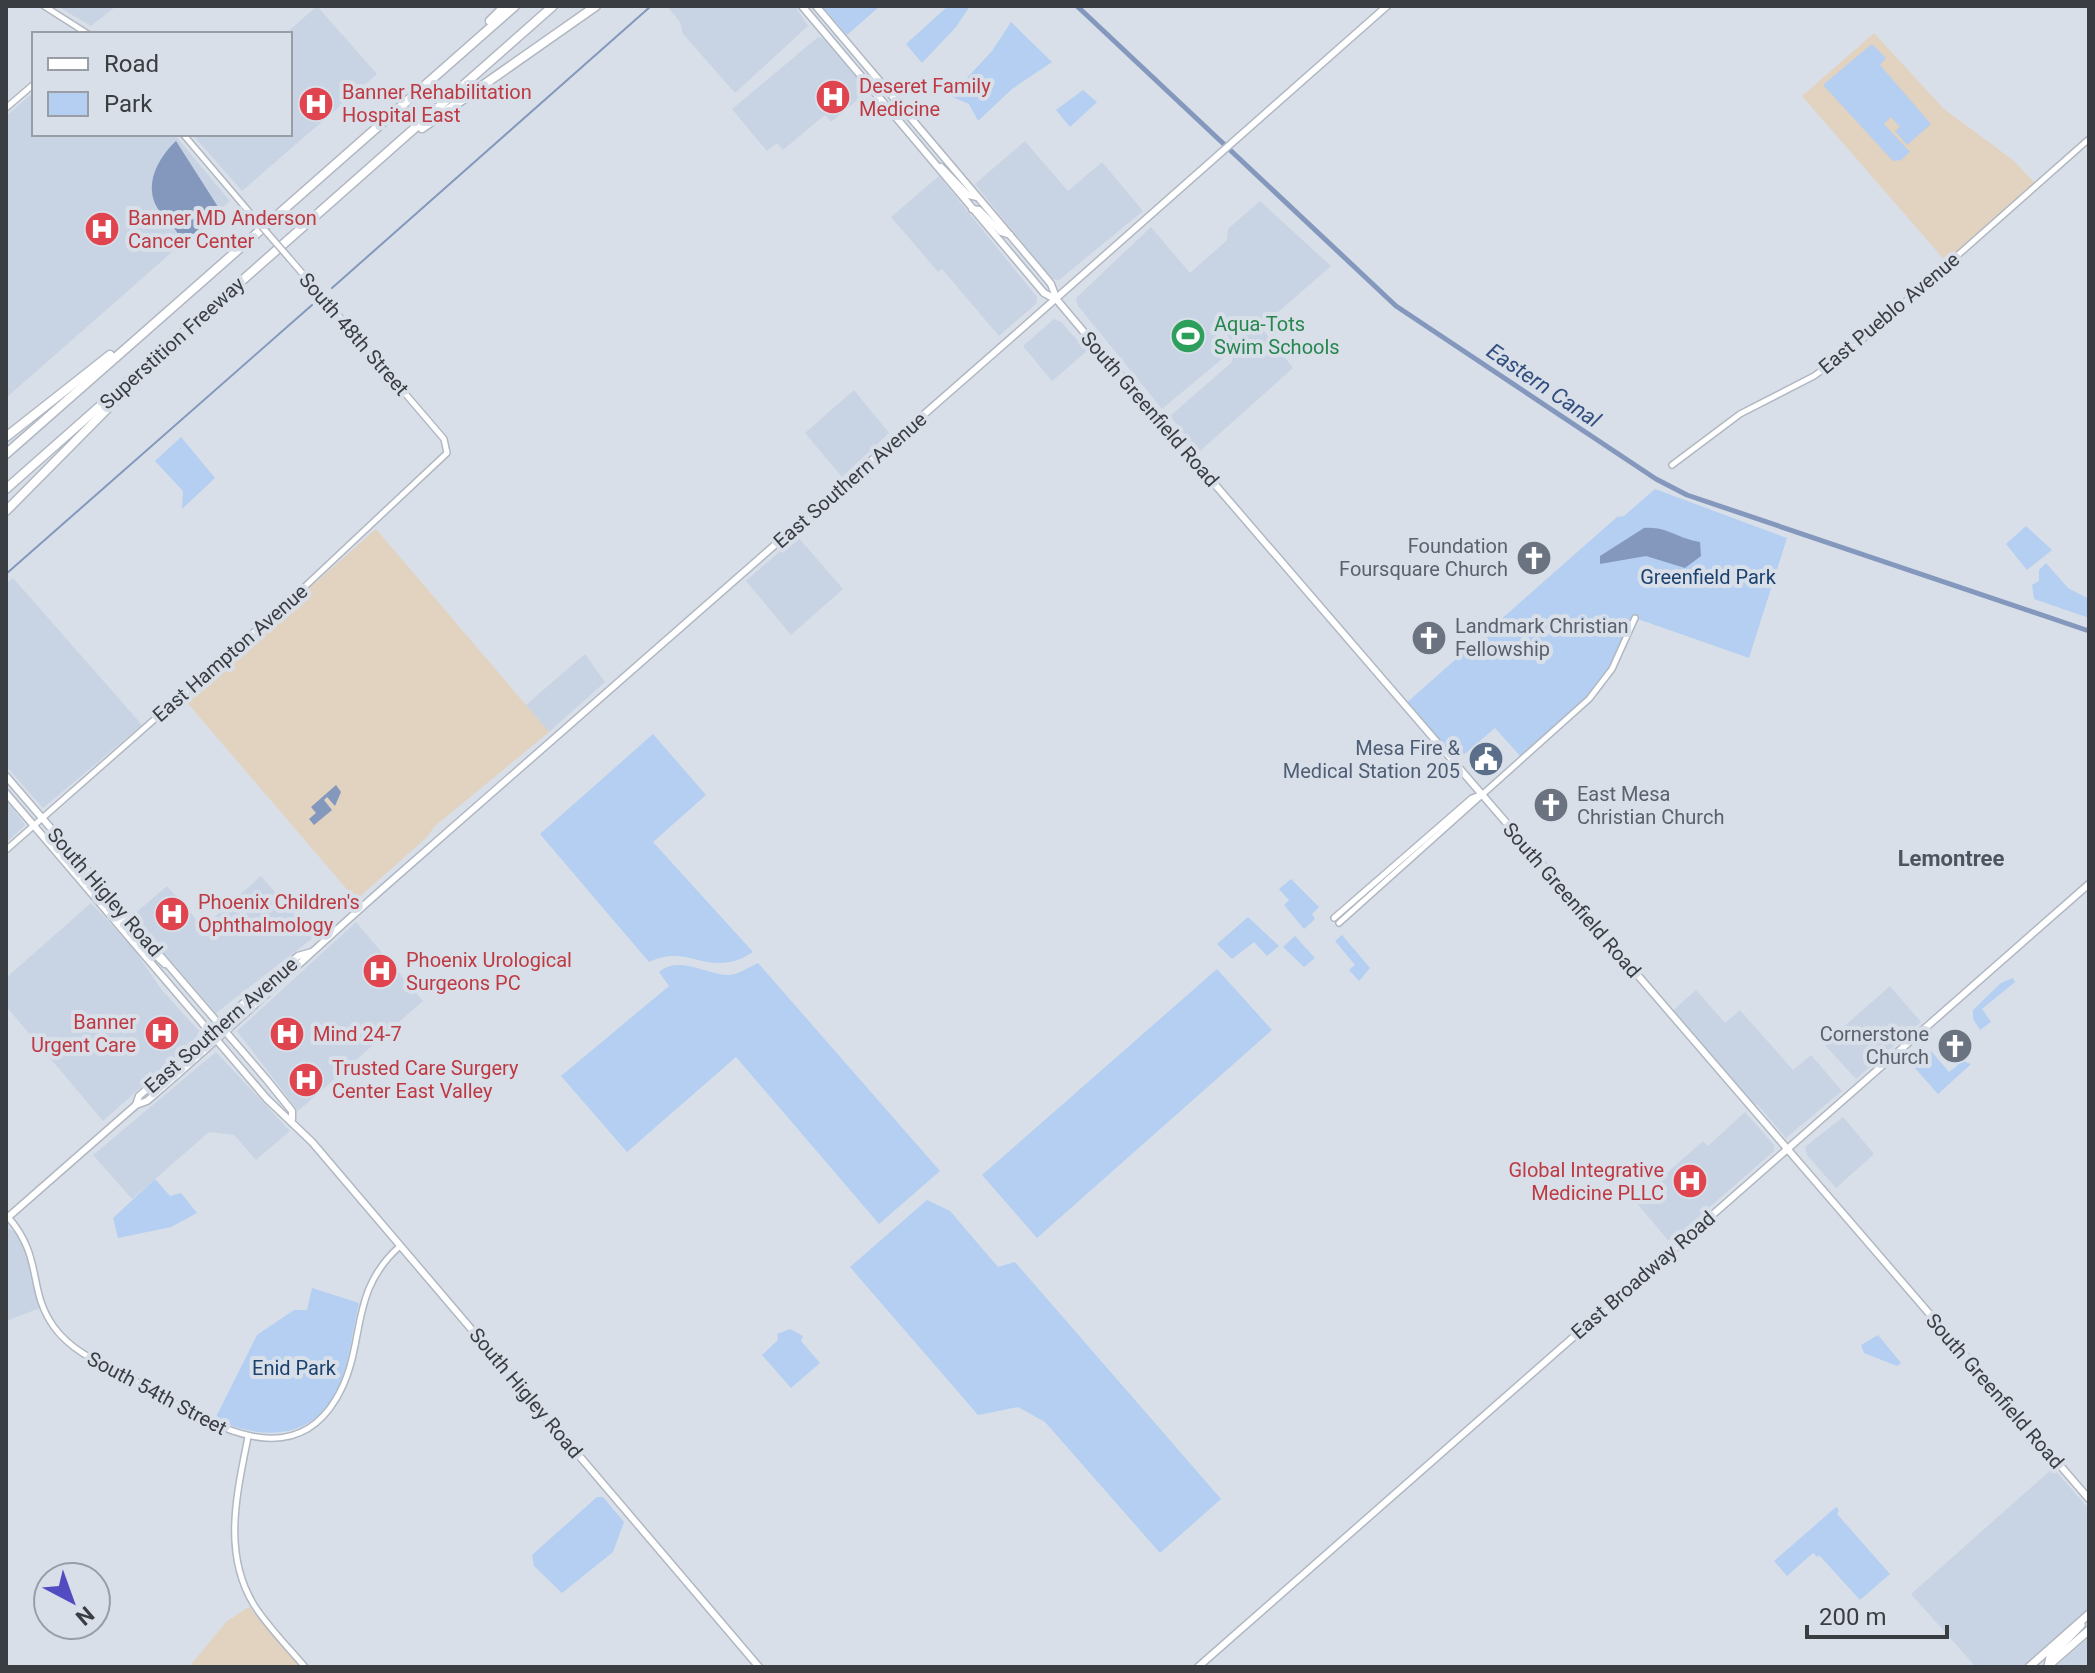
<svg xmlns="http://www.w3.org/2000/svg" width="2095" height="1673" viewBox="0 0 2095 1673" font-family="Roboto,sans-serif">
<rect width="100%" height="100%" fill="#d8dfe9"/>
<!-- built -->
<g fill="#c8d4e4">
<polygon points="57,6 116,6 91,26"/>
<polygon points="317,6 377,74 242,191 192,134 290,134 290,34 285,34"/>
<polygon points="667,6 795,6 808,26 735,93 683,34 680,22"/>
<polygon points="818,37 824,39 868,91 831,122 825,115 783,150 777,143 767,151 732,109"/>
<polygon points="34,92 34,134 174,134 230,201 6,398 6,116"/>
<polygon points="1025,141 1068,191 1102,162 1143,211 1059,280 1052,279 975,184"/>
<polygon points="939,176 1037,297 1036,304 999,336 942,269 938,272 891,217"/>
<polygon points="1260,201 1331,266 1261,327 1293,368 1199,452 1170,416 1232,362 1234,344 1217,323 1210,328 1226,347 1228,354 1162,409 1078,306 1076,298 1151,227 1190,273 1227,240 1228,229"/>
<polygon points="1054,319 1061,322 1087,351 1052,381 1023,346"/>
<polygon points="854,390 889,433 842,477 805,433"/>
<polygon points="797,536 843,589 791,635 746,581"/>
<polygon points="13,578 142,725 43,808 6,766 6,584"/>
<polygon points="585,654 605,682 549,732 526,705"/>
<polygon points="6,799 25,825 6,843"/>
<polygon points="261,876 314,937 216,1013 132,916 167,886 203,927"/>
<polygon points="91,903 133,948 161,989 199,1031 196,1038 103,1121 6,1006 6,978"/>
<polygon points="356,922 423,1001 298,1111 237,1031"/>
<polygon points="1890,986 1921,1022 1856,1079 1824,1044"/>
<polygon points="1696,990 1725,1023 1740,1010 1793,1070 1811,1055 1842,1091 1786,1138 1757,1104 1751,1108 1670,1013"/>
<polygon points="216,1052 290,1131 256,1160 234,1135 209,1132 132,1199 93,1155"/>
<polygon points="1745,1112 1774,1145 1774,1151 1672,1240 1668,1240 1635,1201 1703,1141 1708,1146"/>
<polygon points="1843,1117 1874,1154 1836,1188 1807,1155 1805,1147"/>
<polygon points="9,1229 14,1231 28,1254 40,1308 6,1321 6,1231"/>
<polygon points="2053,1468 2089,1509 2089,1609 2022,1667 1976,1667 1911,1594"/>
<polygon points="2089,1637 2089,1667 2055,1667"/>
</g>
<!-- education -->
<g fill="#e2d2c0">
<polygon points="1874,33 1944,109 2013,160 2036,184 1948,264 1802,96"/>
<polygon points="376,529 549,732 435,826 426,838 356,900 184,699"/>
<polygon points="249,1607 300,1667 189,1667 227,1621"/>
</g>
<!-- green -->
<g fill="#b4cff1">
<polygon points="822,6 880,6 847,35"/>
<polygon points="948,6 970,6 956,27 922,63 906,44"/>
<polygon points="1011,22 1052,62 1012,89 978,121 969,104 950,96 992,51"/>
<polygon points="1872,44 1886,58 1880,65 1931,124 1907,145 1895,131 1900,127 1891,117 1884,124 1910,152 1901,160 1893,161 1823,85"/>
<polygon points="1083,90 1097,102 1070,127 1056,110"/>
<polygon points="181,437 215,478 182,509 183,491 155,461"/>
<polygon points="1655,489 1787,538 1749,658 1635,618 1602,684 1522,758 1495,728 1454,763 1404,705 1617,517 1624,516"/>
<polygon points="2026,526 2052,550 2027,570 2006,544"/>
<polygon points="2046,563 2068,588 2089,599 2089,618 2034,599 2032,585 2039,581 2039,570"/>
<path d="M653 734 706 795 653 842 753 952C746 956 738 961 730 962 699 968 683 946 649 962L540 834Z"/>
<polygon points="1291,879 1319,907 1312,914 1315,919 1304,929 1284,905 1289,900 1279,889"/>
<polygon points="1248,917 1279,946 1267,956 1254,942 1232,959 1217,944"/>
<polygon points="1342,935 1370,968 1359,981 1349,970 1355,965 1335,941"/>
<polygon points="1295,936 1315,958 1304,967 1283,947"/>
<path d="M758 963 940 1171 879 1224 736 1057 627 1152 561 1076 669 986 659 972C680 955 704 974 728 975 738 975 749 967 758 963Z"/>
<polygon points="1217,969 1272,1030 1037,1238 982,1175"/>
<polygon points="2013,978 2015,982 1982,1009 1991,1022 1980,1030 1973,1019 1973,1010 2001,983"/>
<polygon points="1931,1051 1949,1072 1963,1061 1971,1064 1938,1094 1913,1066"/>
<polygon points="155,1179 170,1196 181,1193 197,1213 171,1227 118,1238 113,1218"/>
<polygon points="927,1200 950,1211 998,1267 1015,1262 1221,1499 1160,1553 1045,1422 1018,1407 978,1415 850,1267"/>
<path d="M312 1288 359 1303C353 1329 350 1358 341 1382 318 1440 264 1442 215 1419L257 1335 294 1310H307Z"/>
<polygon points="790,1329 803,1336 801,1341 820,1363 791,1388 762,1355 778,1340 777,1334"/>
<polygon points="1878,1335 1901,1363 1897,1366 1864,1353 1861,1345"/>
<polygon points="597,1497 603,1497 624,1522 613,1552 562,1593 534,1566 532,1555"/>
<polygon points="1836,1507 1839,1510 1837,1514 1890,1574 1860,1600 1819,1555 1817,1557 1813,1553 1787,1576 1774,1561"/>
</g>
<!-- water -->
<g fill="#8398bc">
<path d="M176 141 220 210 177 249 178 234C173 224 164 218 158 209 143 185 158 158 176 141Z"/>
<path d="M1644 528C1667 526 1678 539 1700 542L1701 556 1685 568 1646 556 1600 564V556Z"/>
<polygon points="336,785 341,792 335,806 327,797 324,800 332,810 314,825 309,819 316,813 311,807"/>
</g>
<g fill="none" stroke-linecap="round" stroke-linejoin="round">
<!-- stream -->
<g stroke="#8398bc" stroke-width="2">
<polyline points="332,288 651,6"/>
<polyline points="6,574 312,305"/>
</g>
<!-- canal -->
<polyline stroke="#8398bc" stroke-width="5" points="1077,6 1396,306 1656,479 1687,495 2089,631"/>
<defs>
<g id="tertiary">
<polyline points="44,6 88,34"/>
<polyline points="6,108 34,84"/>
<polyline points="183,134 256,220"/>
<polyline points="1672,465 1740,414 1814,376 1854,347 2089,139"/>
<polyline points="6,850 298,593 447,453 444,439 290,259"/>
<polyline points="1334,918 1472,798 1480,795"/>
<polyline points="1339,923 1589,699 1612,669 1635,618"/>
<path d="M8 1217C44 1258 27 1290 54 1327 74 1355 110 1367 139 1383 196 1414 287 1481 336 1399 368 1346 346 1294 400 1246"/>
<path d="M248 1437C237 1493 222 1553 254 1605 268 1627 288 1647 305 1667"/>
</g>
<g id="secondary">
<polyline points="802,6 1044,293 1057,300"/>
<polyline points="816,6 1037,267 1051,284 1057,300 1099,350 2089,1499"/>
<polyline points="941,167 968,195 977,197"/>
<polyline points="972,209 979,210 1001,232 1010,235"/>
<polyline points="6,776 267,1080 292,1111 292,1119"/>
<polyline points="6,793 267,1099 312,1142 759,1667"/>
<polyline points="102,905 111,908 129,928 136,928"/>
<polyline points="131,939 137,938 165,964"/>
<polyline points="136,1105 139,1096 265,984 298,956 312,952"/>
<path d="M6 1219 136 1105 147 1101C230 1030 307 955 388 884 721 591 1056 301 1387 6"/>
<polyline points="1198,1667 2089,884"/>
</g>
<g id="primary">
<polyline points="2048,1666 2050,1657 2081,1625"/>
<polyline points="2048,1666 2089,1630"/>
<polyline points="2029,1667 2089,1614"/>
</g>
<g id="motorway">
<polyline points="490,21 505,6"/>
<polyline points="422,128 596,6"/>
<polyline points="6,437 110,355"/>
<polyline points="6,454 515,6"/>
<polyline points="6,489 553,6"/>
<polyline points="6,511 115,401"/>
</g>
</defs>
<!-- tertiary casing -->
<use href="#tertiary" stroke="#b1b8c2" stroke-width="8"/>
<!-- secondary casing -->
<use href="#secondary" stroke="#b1b8c2" stroke-width="9"/>
<!-- primary casing -->
<use href="#primary" stroke="#b1b8c2" stroke-width="10"/>
<!-- motorway casing -->
<use href="#motorway" stroke="#b1b8c2" stroke-width="11"/>
<!-- tertiary -->
<use href="#tertiary" stroke="#fff" stroke-width="5"/>
<!-- secondary -->
<use href="#secondary" stroke="#fff" stroke-width="6"/>
<!-- primary -->
<use href="#primary" stroke="#fff" stroke-width="7"/>
<!-- motorway -->
<use href="#motorway" stroke="#fff" stroke-width="8"/>
<defs>
<polyline id="tertiary-bridge" points="256,220 290,259"/>
</defs>
<!-- tertiary-bridge casing -->
<use href="#tertiary-bridge" stroke="#b1b8c2" stroke-width="8" stroke-linecap="butt"/>
<!-- tertiary-bridge -->
<use href="#tertiary-bridge" stroke="#fff" stroke-width="5"/>
</g>
<!-- icons -->
<defs>
<symbol id="hospital-disc" viewBox="-11 -11 22 22"><circle r="9.5" fill="#e0444e" stroke="#d8dfe9"/><path d="M-5-5h3v3.5h4V-5h3V5h-3V1.5h-4V5h-3Z" fill="#fff"/></symbol>
<symbol id="stadium-disc" viewBox="-11 -11 22 22"><circle r="9.5" fill="#2e9e5b" stroke="#d8dfe9"/><path d="M0-5a6.5 5 0 1 0 0 10a6.5 5 0 1 0 0-10ZM-3.5-1.8h7v3.6h-7Z" fill="#fff"/></symbol>
<symbol id="church-disc" viewBox="-11 -11 22 22"><circle r="9.5" fill="#6b7280" stroke="#d8dfe9"/><path d="M-1.2-6h2.4v3.5h3.3v2.4h-3.3V6h-2.4V-.1h-3.3v-2.4h3.3Z" fill="#fff"/></symbol>
<symbol id="civic-disc" viewBox="-11 -11 22 22"><circle r="9.5" fill="#5c6f8a" stroke="#d8dfe9"/><path d="M-.6-6.5H3V-4.5H.6V-3L4-1V1h2V6H-6V1h2V-1L-.6-3ZM-1.2 2.5V6h2.4V2.5Z" fill="#fff"/></symbol>
</defs>
<g fill-rule="evenodd">
<use href="#hospital-disc" x="813" y="77" width="40" height="40"/>
<use href="#hospital-disc" x="296" y="84" width="40" height="40"/>
<use href="#hospital-disc" x="82" y="209" width="40" height="40"/>
<use href="#stadium-disc" x="1168" y="316" width="40" height="40"/>
<use href="#church-disc" x="1514" y="538" width="40" height="40"/>
<use href="#church-disc" x="1409" y="618" width="40" height="40"/>
<use href="#civic-disc" x="1466" y="739" width="40" height="40"/>
<use href="#church-disc" x="1531" y="785" width="40" height="40"/>
<use href="#hospital-disc" x="152" y="894" width="40" height="40"/>
<use href="#hospital-disc" x="360" y="951" width="40" height="40"/>
<use href="#hospital-disc" x="142" y="1013" width="40" height="40"/>
<use href="#hospital-disc" x="267" y="1014" width="40" height="40"/>
<use href="#church-disc" x="1935" y="1026" width="40" height="40"/>
<use href="#hospital-disc" x="286" y="1060" width="40" height="40"/>
<use href="#hospital-disc" x="1670" y="1161" width="40" height="40"/>
</g>
<g text-anchor="middle" stroke-width="8" stroke-linejoin="round" paint-order="stroke">
<!-- health labels -->
<g font-size="20" fill="#be3a42" stroke="#d8dfe9" text-anchor="start">
<text x="859" y="93">Deseret Family<tspan x="859" dy="23">Medicine</tspan></text>
<text x="342" y="99">Banner Rehabilitation<tspan x="342" dy="23">Hospital East</tspan></text>
<text x="128" y="225">Banner MD Anderson<tspan x="128" dy="23">Cancer Center</tspan></text>
<text x="198" y="909">Phoenix Children's<tspan x="198" dy="23">Ophthalmology</tspan></text>
<text x="406" y="967">Phoenix Urological<tspan x="406" dy="23">Surgeons PC</tspan></text>
<text x="136" y="1029" text-anchor="end">Banner<tspan x="136" dy="23">Urgent Care</tspan></text>
<text x="313" y="1041">Mind 24-7</text>
<text x="332" y="1075">Trusted Care Surgery<tspan x="332" dy="23">Center East Valley</tspan></text>
<text x="1664" y="1177" text-anchor="end">Global Integrative<tspan x="1664" dy="23">Medicine PLLC</tspan></text>
</g>
<!-- street labels -->
<g font-size="20" fill="#3a3d41" stroke="#d8dfe9">
<text transform="translate(1889 313) rotate(-40)" y="7">East Pueblo Avenue</text>
<text transform="translate(354 334) rotate(49)" y="7">South 48th Street</text>
<text transform="translate(172 343) rotate(-42)" y="7">Superstition Freeway</text>
<text transform="translate(1150 409) rotate(49)" y="7">South Greenfield Road</text>
<text transform="translate(850 480) rotate(-41)" y="7">East Southern Avenue</text>
<text transform="translate(230 653) rotate(-41)" y="7">East Hampton Avenue</text>
<text transform="translate(105 892) rotate(49)" y="7">South Higley Road</text>
<text transform="translate(1572 900) rotate(49)" y="7">South Greenfield Road</text>
<text transform="translate(221 1025) rotate(-41)" y="7">East Southern Avenue</text>
<text transform="translate(1643 1275) rotate(-41)" y="7">East Broadway Road</text>
<text transform="translate(1995 1391) rotate(49)" y="7">South Greenfield Road</text>
<text transform="translate(157 1393) rotate(28)" y="7">South 54th Street</text>
<text transform="translate(526 1393) rotate(50)" y="7">South Higley Road</text>
</g>
<!-- leisure labels -->
<g font-size="20" fill="#27864d" stroke="#d8dfe9" text-anchor="start">
<text x="1214" y="331">Aqua-Tots<tspan x="1214" dy="23">Swim Schools</tspan></text>
</g>
<!-- worship labels -->
<g font-size="20" fill="#5b616d" stroke="#d8dfe9" text-anchor="end">
<text x="1508" y="553">Foundation<tspan x="1508" dy="23">Foursquare Church</tspan></text>
<text x="1455" y="633" text-anchor="start">Landmark Christian<tspan x="1455" dy="23">Fellowship</tspan></text>
<text x="1577" y="801" text-anchor="start">East Mesa<tspan x="1577" dy="23">Christian Church</tspan></text>
<text x="1929" y="1041">Cornerstone<tspan x="1929" dy="23">Church</tspan></text>
</g>
<!-- park labels -->
<g font-size="20" fill="#1b416e" stroke="#d8dfe9">
<text x="1708" y="584">Greenfield Park</text>
<text x="294" y="1375">Enid Park</text>
</g>
<!-- service labels -->
<g font-size="20" fill="#4e5e75" stroke="#d8dfe9" text-anchor="end">
<text x="1460" y="755">Mesa Fire &amp;<tspan x="1460" dy="23">Medical Station 205</tspan></text>
</g>
<!-- water labels -->
<g font-size="22" font-style="italic" fill="#314e7e" stroke="#d8dfe9">
<text transform="translate(1544 385) rotate(34)" y="8">Eastern Canal</text>
</g>
<!-- neighbourhood labels -->
<g font-size="22" font-weight="bold" fill="#4e545d" stroke="#d8dfe9">
<text x="1951" y="866">Lemontree</text>
</g>
</g>
<!-- border -->
<rect width="2095" height="1673" fill="none" stroke="#3a3d41" stroke-width="16"/>
<!-- legend -->
<rect x="32" y="32" width="260" height="104" fill="#d8dfe9" stroke="#999ea6" stroke-width="2"/>
<rect x="48" y="58" width="40" height="12" fill="#ffffff" stroke="#999ea6" stroke-width="2"/>
<text x="104" y="72" font-size="24" fill="#3a3d41">Road</text>
<rect x="48" y="92" width="40" height="24" fill="#b4cff1" stroke="#999ea6" stroke-width="2"/>
<text x="104" y="112" font-size="24" fill="#3a3d41">Park</text>
<!-- north arrow -->
<g transform="translate(72 1601) rotate(139)"><circle r="38" fill="#d8dfe9" stroke="#999ea6" stroke-width="2"/>
<path d="M0-6L14 30L0 20L-14 30Z" fill="#534bc2"/>
<text y="-12" font-size="22" font-weight="bold" text-anchor="middle" fill="#3a3d41">N</text>
</g>
<!-- scale -->
<path d="M1807 1625v12h140v-12" fill="none" stroke="#3a3d41" stroke-width="4"/>
<text x="1819" y="1625" font-size="24" fill="#3a3d41" stroke="#d8dfe9" stroke-width="6" paint-order="stroke">200 m</text>
</svg>
